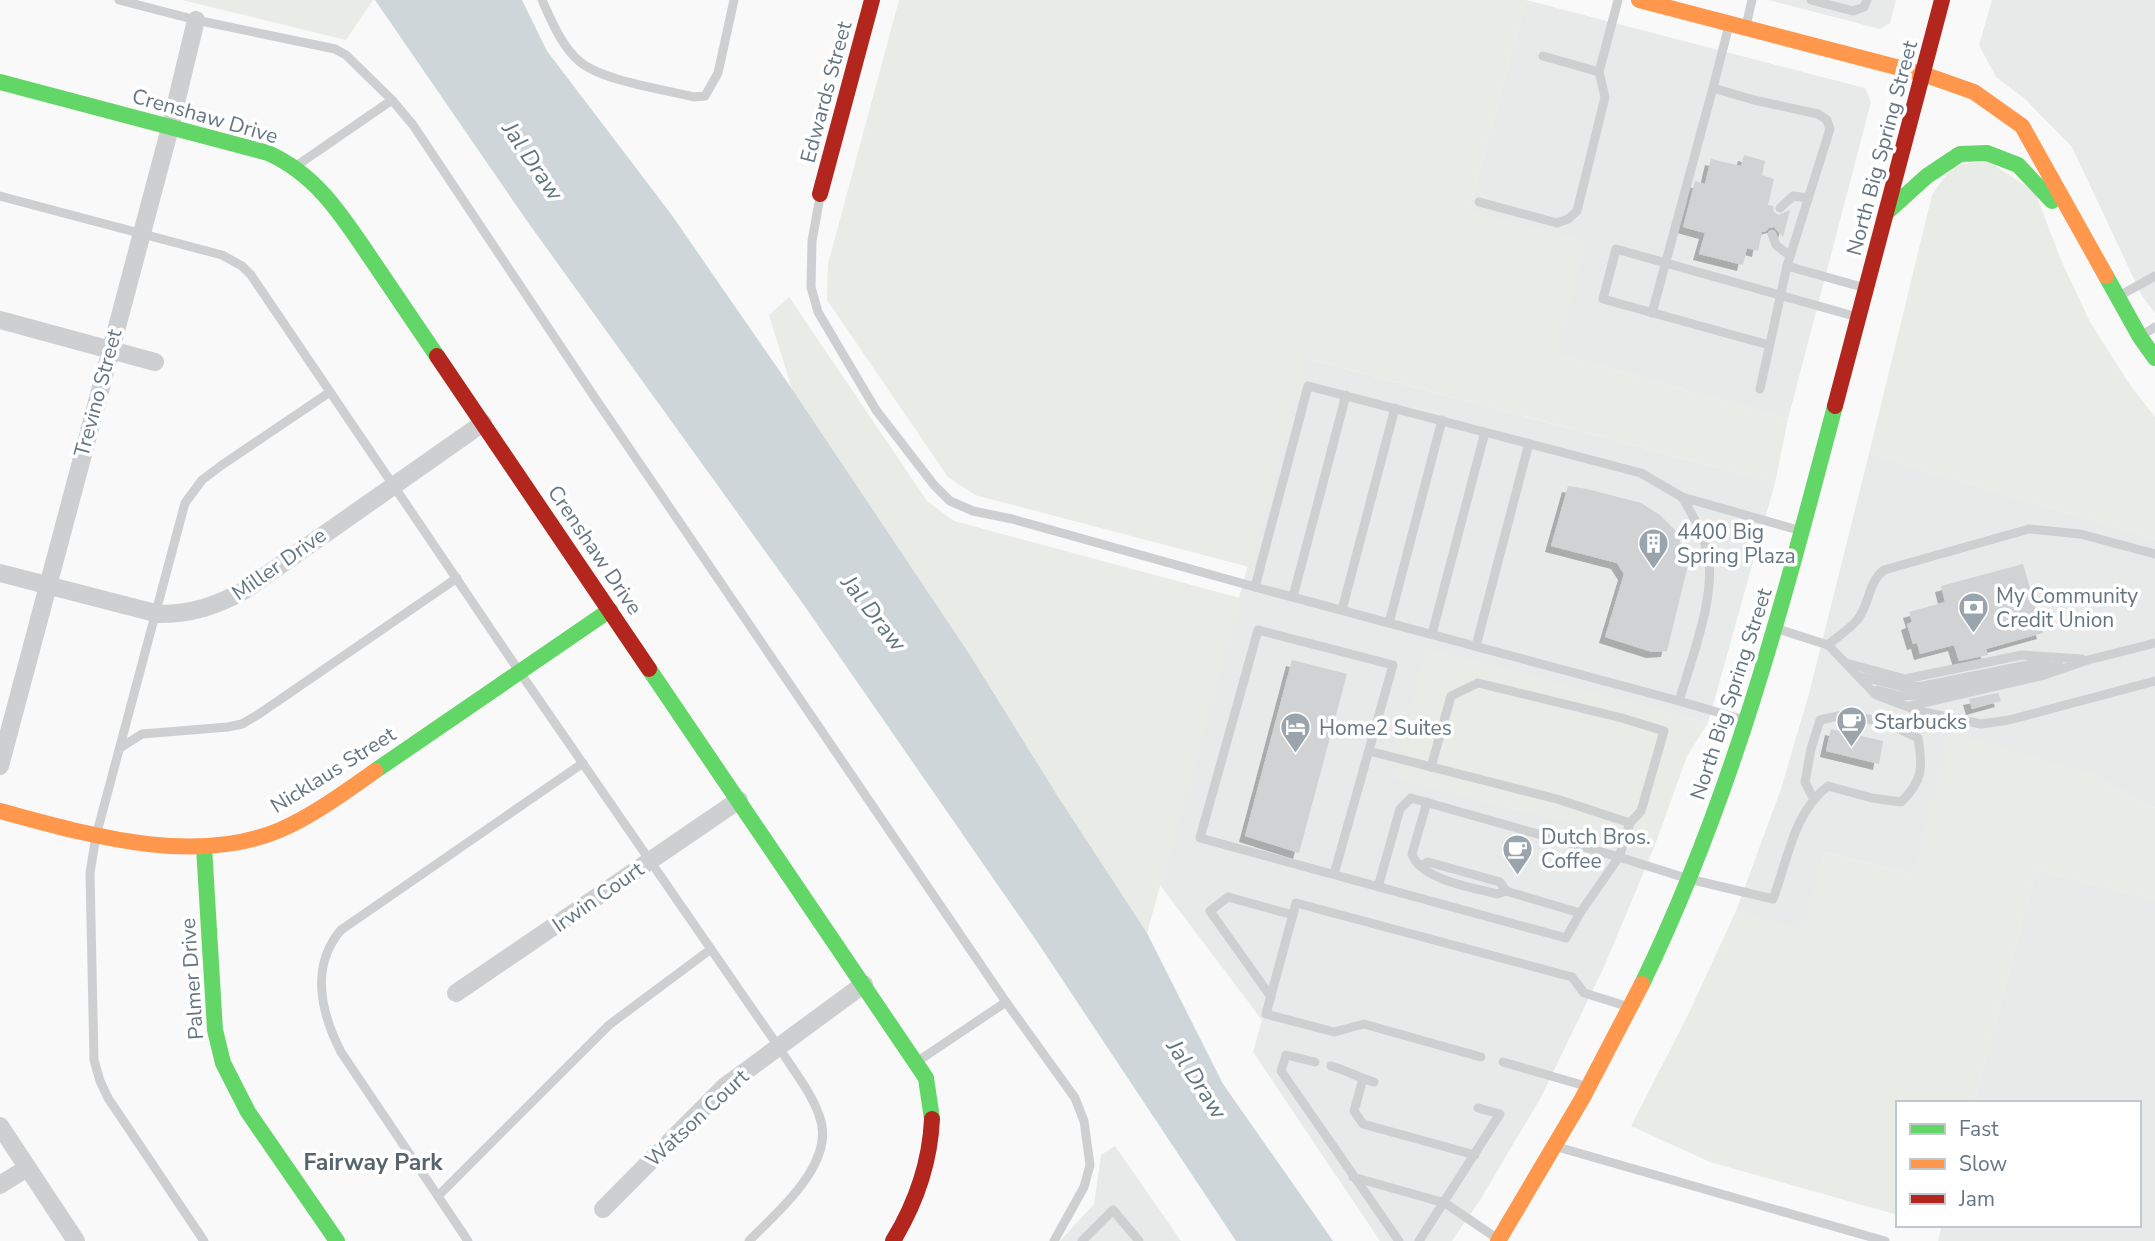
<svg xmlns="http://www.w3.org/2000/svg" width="2155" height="1241" viewBox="0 0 2155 1241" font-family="'Nunito Sans',sans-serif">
<defs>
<filter id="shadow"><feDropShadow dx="-6" dy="6" stdDeviation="0" flood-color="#0004"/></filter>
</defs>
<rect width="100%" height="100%" fill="#f9f9f9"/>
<!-- built -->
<g fill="#e8e9e9">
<polygon points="1526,0 1865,88 1871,102 1788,419 1556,353 1469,210"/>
<polygon points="1768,0 1896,0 1890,23 1880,29"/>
<polygon points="1992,0 2155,0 2155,313 2142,296 2072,147 2025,99 1996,77 1979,45"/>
<polygon points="1305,358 1775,483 1708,723 1428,649 1394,777 1655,845 1604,967 1540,1099 1480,1200 1452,1241 1380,1241 1253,1052 1262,1020 1160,885"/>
<polygon points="1869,454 2155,539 2155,808 2084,771 1914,875 1825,852 1803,931 1736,911 1781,789 1810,690"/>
<polygon points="2036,870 2155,900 2155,1241 1938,1241 1942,1225 2139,1225 2139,1103 1974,1103"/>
<polygon points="1115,1146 1181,1241 1060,1241 1094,1204 1101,1155"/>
</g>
<!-- green -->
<g fill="#e8ebe6">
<polygon points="182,0 373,0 346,40"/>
<polygon points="899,0 1526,0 1469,210 1586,240 1556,353 1788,419 1775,483 1306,358 1249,567 975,495 948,477 827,300 828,264"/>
<path d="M1988 161 2035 192 2061 260 2090 322 2130 385 2155 417V539L1869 454 1932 195C1951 167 1954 163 1988 161Z"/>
<polygon points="789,297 927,501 954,521 1240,598 1147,933 1057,795 970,655 792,389 769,315"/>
<polygon points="1428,648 1708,723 1687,756 1655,845 1393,777"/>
<polygon points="1951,732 2084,771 2155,808 2155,900 2036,870 1974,1103 1898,1103 1898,1215 1710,1162 1631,1126 1688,1015 1736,911 1802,930 1825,852 1914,875"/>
</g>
<!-- water -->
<polygon fill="#ced6d9" points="375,0 522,0 547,51 671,214 792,389 970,655 1057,795 1147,933 1223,1084 1333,1241 1236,1241 1038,943 801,601 527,221"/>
<!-- building -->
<g fill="#d0d2d3" filter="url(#shadow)">
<polygon points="1744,155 1765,161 1762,175 1774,179 1768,205 1773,206 1774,212 1779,215 1790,210 1783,237 1774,227 1769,228 1765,232 1762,232 1758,251 1747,248 1743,265 1699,254 1705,233 1683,227 1695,181 1705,184 1711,159 1741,166"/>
<polygon points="1568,486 1587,489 1641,503 1660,515 1678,533 1687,569 1667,651 1652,652 1605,637 1624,574 1617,563 1551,546"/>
<polygon points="2023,564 2043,633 1986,649 1988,655 1959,661 1954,645 1920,654 1917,643 1913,644 1907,624 1912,622 1909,612 1945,602 1941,586"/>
<polygon points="1292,660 1347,674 1299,853 1245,836"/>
<polygon points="1998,693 2001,701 1972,709 1969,699"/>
<polygon points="1831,729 1883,741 1879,764 1826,751"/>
</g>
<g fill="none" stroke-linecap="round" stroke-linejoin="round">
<!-- lane -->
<g stroke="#cecfd0" stroke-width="9">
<polyline points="119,0 196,20 335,49 346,55 392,100 299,164"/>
<path d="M542 0C551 20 562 47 579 61 602 81 663 89 694 97L705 96 718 73 734 0"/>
<polyline points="1811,0 1853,11 1864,7 1867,0"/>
<polyline points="1729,25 1713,88 1754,100 1818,114 1827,120 1830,129 1787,266 1760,389"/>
<polyline points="1746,26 1752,0"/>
<polyline points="1543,56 1599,72"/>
<polyline points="392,100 413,125 595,398 1006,1002 918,1061"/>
<path d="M0 196 222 255 242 266 251 275 519 671 780 1049C793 1070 811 1092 819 1115 838 1162 778 1211 749 1241"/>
<polyline points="820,197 812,241 811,287 818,312 876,410 934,485 950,501 973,511 1012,519 1255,587 1679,701"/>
<polyline points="1479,202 1557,223 1568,219 1577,211 1605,97 1599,72 1618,0"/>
<polyline points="1780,208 1793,196 1808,198"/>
<polyline points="1772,234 1776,245 1790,256"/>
<polyline points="1787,266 1862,287"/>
<polyline points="2119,296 2155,276"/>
<polyline points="1652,313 1713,88"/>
<polyline points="2141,336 2155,327"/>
<polyline points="1769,345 1603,299 1616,249 1854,316"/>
<polyline points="1255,587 1308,386 1641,473 1682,497"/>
<polyline points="1293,597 1346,395"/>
<polyline points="1342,610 1395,408"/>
<polyline points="1389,623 1442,420"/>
<polyline points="1781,630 1828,645 1876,695 1919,711 1981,724 2009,720 2155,681"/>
<polyline points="1432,634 1485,432"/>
<path d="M1828 645C1837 637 1850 629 1858 619 1871 601 1867 584 1884 570L2029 529 2080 534 2155 554"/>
<polyline points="1476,646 1529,443"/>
<polyline points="1846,663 1905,679 2022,655 2082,659"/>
<polyline points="1859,676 1903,687 1923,686 2047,661"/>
<polyline points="1877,690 1901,696 1920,695 2059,665"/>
<polyline points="1910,706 2044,675 2088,660 2155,643"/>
<path d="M1741 719 1679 701C1691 660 1718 592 1707 551 1702 531 1692 514 1682 497L1798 530"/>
<polyline points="120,748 142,734 228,727 242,724 259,714 457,578"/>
<polyline points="1369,751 1557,799 1630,823 1619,857 1411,798 1400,809 1378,887"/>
<polyline points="1431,767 1451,696 1478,683 1622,718 1664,731 1641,811 1630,823"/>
<path d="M1427 802 1412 854C1421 880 1472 887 1497 894L1506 891 1580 913"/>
<polyline points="1421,866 1428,862 1500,882 1506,891"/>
<path d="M1334 874 1393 665 1258 630 1200 838 1566 938 1580 913 1619 857 1689 879 1773 899C1788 860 1793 813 1828 786L1872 798 1901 802C1923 781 1923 767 1918 738L1889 724 1847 714 1820 720 1811 749 1805 782 1813 798"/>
<polyline points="1271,997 1210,911 1228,897 1293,915"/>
<polyline points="1006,1002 1075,1098 1084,1121 1090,1165 1084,1187 1054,1241"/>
<polyline points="1481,1057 1364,1024 1334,1032 1266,1014 1296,903 1572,977 1584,993 1623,1005"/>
<polyline points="1315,1062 1286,1055 1281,1071 1399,1241"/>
<polyline points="1503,1062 1582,1085"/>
<path d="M1331 1066C1346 1070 1359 1078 1374 1082"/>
<polyline points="1363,1079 1354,1111 1363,1124 1475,1155"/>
<polyline points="1561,1148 1885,1241"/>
<polyline points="1353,1177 1445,1203 1495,1237"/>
<polyline points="438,1196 609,1025 711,949"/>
<polyline points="204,1241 108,1098 100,1081 94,1060 90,873 96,836 185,503 202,480 222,465 330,392"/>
<path d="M468 1241 341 1052C321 1013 310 966 341 930L583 763"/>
<polyline points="1082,1241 1113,1210 1139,1241"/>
<polyline points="1419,1241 1500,1114 1478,1108"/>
</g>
<!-- street -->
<g stroke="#cecfd0" stroke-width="18">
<polyline points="0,320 155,362"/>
<path d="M0 573 159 614C192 614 216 606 245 590L483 423"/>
<polyline points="0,766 170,128 196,20"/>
<polyline points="456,993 739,800"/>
<polyline points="0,1126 76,1241"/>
<polyline points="0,1185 27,1168"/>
<polyline points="603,1209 724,1087 864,984"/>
</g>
<!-- fast -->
<g stroke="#63d668" stroke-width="16">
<path d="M0 82 268 153C319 176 344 219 374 263 395 294 416 325 437 356"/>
<polyline points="1886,213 1927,176 1960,154 1987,153 2018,165 2052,201"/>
<polyline points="2106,276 2140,337 2155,358"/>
<polyline points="649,669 926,1078 932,1119"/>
<polyline points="375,771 610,610"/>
<polyline points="204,847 215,1030 223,1063 248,1112 337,1241"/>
<path d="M1642 984C1733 796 1782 607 1835 406"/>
</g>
<!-- slow -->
<g stroke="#ff974d" stroke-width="16">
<polyline points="1639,0 1923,74 1974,92 2022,126 2106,276"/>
<path d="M0 811C86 834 193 867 280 830 314 815 345 792 375 771"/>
<polyline points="1498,1241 1582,1099 1642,984"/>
</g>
<!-- jam -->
<g stroke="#b3261e" stroke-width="16">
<polyline points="820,194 872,0"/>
<polyline points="437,356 649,669"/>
<polyline points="1835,406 1942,0"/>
<path d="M893 1241C916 1203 930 1164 932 1119"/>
</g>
</g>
<!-- icons -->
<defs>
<symbol id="building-pin" viewBox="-11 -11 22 30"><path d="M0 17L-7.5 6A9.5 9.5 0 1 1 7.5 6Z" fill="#99a4ac" stroke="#fff"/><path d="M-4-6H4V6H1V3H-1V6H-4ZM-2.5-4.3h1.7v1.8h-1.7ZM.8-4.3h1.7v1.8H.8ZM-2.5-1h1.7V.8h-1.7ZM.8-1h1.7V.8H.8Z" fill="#fff"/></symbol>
<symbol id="bank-pin" viewBox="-11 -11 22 30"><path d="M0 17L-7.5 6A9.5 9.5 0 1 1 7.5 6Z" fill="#99a4ac" stroke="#fff"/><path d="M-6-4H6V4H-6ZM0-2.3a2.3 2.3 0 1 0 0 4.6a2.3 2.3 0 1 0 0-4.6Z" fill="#fff"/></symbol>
<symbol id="cafe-pin" viewBox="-11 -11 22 30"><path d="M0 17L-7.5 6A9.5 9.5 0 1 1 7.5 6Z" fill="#99a4ac" stroke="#fff"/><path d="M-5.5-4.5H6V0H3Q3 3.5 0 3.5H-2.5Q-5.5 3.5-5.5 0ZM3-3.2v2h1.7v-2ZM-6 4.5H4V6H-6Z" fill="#fff"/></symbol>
<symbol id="hotel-pin" viewBox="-11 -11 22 30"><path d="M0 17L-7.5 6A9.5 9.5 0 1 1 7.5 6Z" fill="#99a4ac" stroke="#fff"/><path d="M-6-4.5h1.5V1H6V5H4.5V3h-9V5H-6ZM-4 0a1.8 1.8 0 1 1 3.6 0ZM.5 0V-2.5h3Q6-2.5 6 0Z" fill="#fff"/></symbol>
</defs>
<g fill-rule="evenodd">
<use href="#building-pin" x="1636" y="526" width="35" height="47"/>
<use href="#bank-pin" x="1956" y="590" width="35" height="47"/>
<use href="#cafe-pin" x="1834" y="704" width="35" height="47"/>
<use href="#hotel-pin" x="1278" y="710" width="35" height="47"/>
<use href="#cafe-pin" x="1500" y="832" width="35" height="47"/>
</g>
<g text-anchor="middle" stroke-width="7" stroke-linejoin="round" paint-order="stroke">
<!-- street labels -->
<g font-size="21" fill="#657683" stroke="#fff">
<text transform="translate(826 92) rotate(-75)" y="7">Edwards Street</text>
<text transform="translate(205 116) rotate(16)" y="7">Crenshaw Drive</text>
<text transform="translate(1882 148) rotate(-75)" y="7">North Big Spring Street</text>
<text transform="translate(98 393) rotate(-75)" y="7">Trevino Street</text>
<text transform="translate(595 550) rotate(56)" y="7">Crenshaw Drive</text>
<text transform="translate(279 564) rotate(-35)" y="7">Miller Drive</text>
<text transform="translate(1731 694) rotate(-72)" y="7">North Big Spring Street</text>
<text transform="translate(333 770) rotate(-32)" y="7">Nicklaus Street</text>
<text transform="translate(598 897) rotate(-35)" y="7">Irwin Court</text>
<text transform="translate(192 979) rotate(-94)" y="7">Palmer Drive</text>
<text transform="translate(697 1118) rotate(-43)" y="7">Watson Court</text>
</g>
<!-- poi labels -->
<g font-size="21" fill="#657683" stroke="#fff" text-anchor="start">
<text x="1677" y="539">4400 Big<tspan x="1677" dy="24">Spring Plaza</tspan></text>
<text x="1996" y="603">My Community<tspan x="1996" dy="24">Credit Union</tspan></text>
<text x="1874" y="729">Starbucks</text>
<text x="1319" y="735">Home2 Suites</text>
<text x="1541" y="844">Dutch Bros.<tspan x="1541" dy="24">Coffee</tspan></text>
</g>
<!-- water labels -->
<g font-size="23" font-style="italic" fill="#60757c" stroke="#fff">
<text transform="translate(533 161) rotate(56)" y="8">Jal Draw</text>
<text transform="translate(874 613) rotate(52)" y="8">Jal Draw</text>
<text transform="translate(1197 1079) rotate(57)" y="8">Jal Draw</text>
</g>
<!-- neighbourhood labels -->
<g font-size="23" font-weight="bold" fill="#57646e" stroke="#fff">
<text x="373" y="1170">Fairway Park</text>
</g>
</g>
<!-- legend -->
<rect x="1896" y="1101" width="245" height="126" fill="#ffffff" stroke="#c1c8cd" stroke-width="2"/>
<rect x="1910" y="1124" width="35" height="10" fill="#63d668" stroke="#c1c8cd" stroke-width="2"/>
<text x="1959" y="1136" font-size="21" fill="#657683">Fast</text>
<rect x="1910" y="1159" width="35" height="10" fill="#ff974d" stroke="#c1c8cd" stroke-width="2"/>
<text x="1959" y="1171" font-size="21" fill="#657683">Slow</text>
<rect x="1910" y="1194" width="35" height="10" fill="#b3261e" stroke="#c1c8cd" stroke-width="2"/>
<text x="1959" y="1206" font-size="21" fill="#657683">Jam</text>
</svg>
